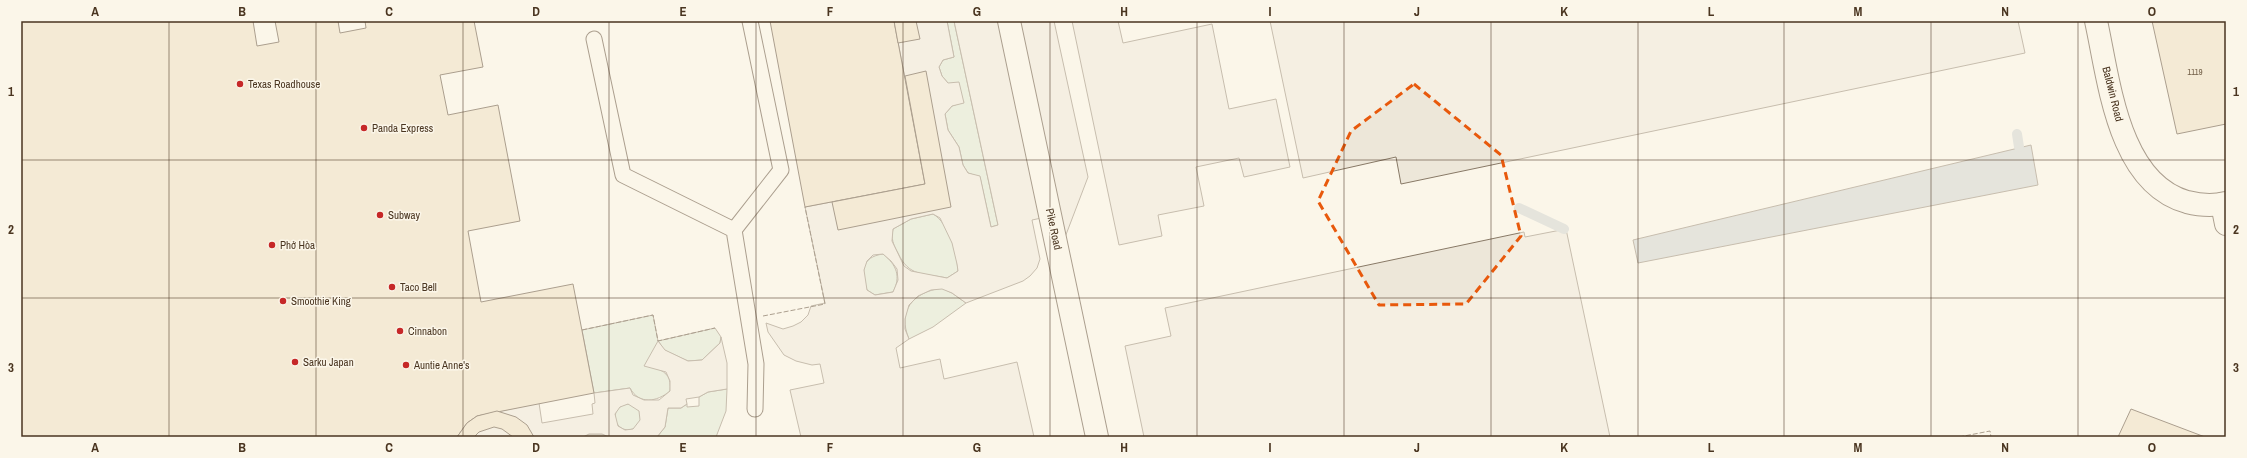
<svg xmlns="http://www.w3.org/2000/svg" width="2247" height="458" viewBox="0 0 2247 458" font-family="'Archivo Narrow',sans-serif">
<rect width="100%" height="100%" fill="#fbf6e9"/>
<!-- green -->
<g fill="#dce7d0" stroke="#887966">
<polygon points="947,21 954,21 998,225 991,227 980,177 968,173 963,165 959,147 948,130 945,114 952,106 964,102 942,76 939,67 943,60 954,57"/>
<path d="M933 214C949 223 957 254 958 271L947 278C923 273 909 277 898 253 893 244 891 239 893 229L911 219Z"/>
<path d="M883 254C897 265 901 277 893 292L875 295 867 290C861 272 861 257 883 254Z"/>
<path d="M942 288 952 293 966 303 933 327 909 339C897 311 913 292 942 288Z"/>
<path d="M653 315 658 341 715 328 721 337 720 343 702 360 688 361 664 350 659 342 656 368C668 373 671 378 670 391 657 402 639 405 630 388L594 393 582 330Z"/>
<polygon points="727,389 726,411 716,437 657,437 665,427 668,408 681,408 687,404 687,407 699,406 699,397 708,392"/>
<circle cx="628" cy="417" r="13"/>
<polygon points="589,434 602,434 609,437 583,437"/>
</g>
<!-- parking -->
<g fill="#ede7d9" stroke="#887966" fill-rule="evenodd">
<path d="M894 21H947L954 57 943 60 939 67 942 76 948 83 959 82 964 103 952 106 945 114 948 130 959 147 963 165 968 173 980 176 991 227 998 225 954 21H1054L1088 177 1059 253 1051 216 1032 220 1040 259 1037 268 1030 276 1023 281 966 303 952 293 942 289 931 290 918 296 909 305 905 319V329L909 339 896 348 900 368 940 359 944 379 1017 362 1034 437H801L790 390 824 383 820 364 812 365 796 361 784 355 768 332 766 323 783 329 793 326 801 322 808 315 811 306 825 303 805 207 925 184ZM933 214 940 218 952 243 957 264 958 271 947 278 911 271 904 266 892 241 893 229 911 219ZM883 254 891 261 897 269 898 280 893 292 875 295 867 290 864 270 867 261 873 255Z"/>
<polygon points="1072,21 1118,21 1123,43 1212,24 1229,109 1276,99 1290,167 1244,177 1239,158 1196,167 1204,206 1158,215 1162,236 1119,245"/>
<polygon points="1270,21 2018,21 2025,53 1401,184 1396,157 1303,178"/>
<polygon points="1566,229 1610,437 1144,437 1125,346 1171,336 1165,308 1524,232 1525,237"/>
<path d="M721 337 727 363V389L708 392 699 397 686 399 687 404 681 408H668L665 427 657 437H609L602 434H589L583 437H457L477 416 539 403 542 423 593 414 592 404 595 403 594 393 630 388 633 395 644 400H659L670 391V381L666 372 644 366 658 341 665 350 688 361 702 360 720 343ZM628 404 639 411 640 420 633 429 625 430 618 426 615 414 620 407Z"/>
</g>
<!-- water -->
<polygon fill="#c9cecd" stroke="#887966" points="2031,145 2038,185 1638,263 1633,240"/>
<g fill="none" stroke-linecap="round" stroke-linejoin="round">
<!-- stream -->
<g stroke="#c9cecd" stroke-width="10">
<polyline points="2017,134 2019,147"/>
<polyline points="1519,208 1564,229"/>
</g>
</g>
<!-- building -->
<g fill="#ecdcbc" stroke="#4a3520">
<polygon points="21,21 253,21 257,46 279,42 275,21 338,21 340,33 366,28 365,21 474,21 483,67 440,75 448,115 498,105 520,221 468,231 481,302 573,284 594,393 477,416 467,423 457,437 21,437"/>
<polygon points="770,21 894,21 925,184 805,207"/>
<polygon points="894,21 916,21 920,39 898,43"/>
<polygon points="2152,21 2226,21 2226,124 2177,134"/>
<polygon points="926,71 951,207 838,230 832,202 925,184 905,76"/>
<polygon points="2131,409 2205,437 2118,437"/>
<polygon points="497,411 516,417 527,425 534,437 513,437 502,429 494,427 479,432 474,437 457,437 467,423 477,416"/>
</g>
<g fill="none" stroke-linecap="round" stroke-linejoin="round">
<defs>
<g id="lane">
<polyline points="594,39 623,175 734,230 756,364 755,409"/>
<polyline points="734,230 781,170 750,21"/>
</g>
<g id="street">
<polyline points="1009,21 1097,437"/>
<path d="M2096 21C2109 80 2118 183 2187 202 2199 205 2214 206 2226 203"/>
<polyline points="2222,204 2226,224"/>
</g>
</defs>
<!-- lane casing -->
<use href="#lane" stroke="#4a3520" stroke-width="17"/>
<!-- street casing -->
<use href="#street" stroke="#4a3520" stroke-width="24"/>
<!-- lane -->
<use href="#lane" stroke="#fbf6e9" stroke-width="15"/>
<!-- street -->
<use href="#street" stroke="#fbf6e9" stroke-width="22"/>
<!-- fence -->
<g stroke="#4a3520" stroke-width="1" stroke-dasharray="5 2" stroke-linecap="butt">
<polyline points="763,316 825,304 805,207"/>
<polyline points="582,330 653,315 658,341 715,328"/>
<polyline points="1959,437 1990,431 1991,437"/>
</g>
</g>
<!-- marked area -->
<path d="M0 0H2247V458H0ZM1414 84 1501 155 1521 236 1466 304 1379 305 1318 201 1351 131Z" fill="#fbf6e9" fill-opacity=".55" fill-rule="evenodd"/>
<path fill="none" stroke="#e8590c" stroke-width="3" stroke-dasharray="8 5" stroke-linejoin="round" d="M1414 84 1501 155 1521 236 1466 304 1379 305 1318 201 1351 131Z"/>
<!-- grid -->
<path fill="none" stroke="#4a3520" stroke-width="1" stroke-opacity="0.55" d="M169 21V437M316 21V437M463 21V437M609 21V437M756 21V437M903 21V437M1050 21V437M1197 21V437M1344 21V437M1491 21V437M1638 21V437M1784 21V437M1931 21V437M2078 21V437M21 160H2226M21 298H2226"/>
<!-- markers -->
<g fill="#c62828" stroke="#fbf6e9" stroke-width="1.5">
<circle cx="240" cy="84" r="4"/>
<circle cx="364" cy="128" r="4"/>
<circle cx="380" cy="215" r="4"/>
<circle cx="272" cy="245" r="4"/>
<circle cx="392" cy="287" r="4"/>
<circle cx="283" cy="301" r="4"/>
<circle cx="400" cy="331" r="4"/>
<circle cx="295" cy="362" r="4"/>
<circle cx="406" cy="365" r="4"/>
</g>
<g text-anchor="middle" stroke-width="3" stroke-linejoin="round" paint-order="stroke">
<!-- number labels -->
<g font-size="9" fill="#725f47">
<text x="2195" y="75">1119</text>
</g>
<!-- poi labels -->
<g font-size="11" fill="#4a3520" stroke="#fbf6e9" text-anchor="start">
<text x="248" y="88">Texas Roadhouse</text>
<text x="372" y="132">Panda Express</text>
<text x="388" y="219">Subway</text>
<text x="280" y="249">Phở Hòa</text>
<text x="400" y="291">Taco Bell</text>
<text x="291" y="305">Smoothie King</text>
<text x="408" y="335">Cinnabon</text>
<text x="303" y="366">Sarku Japan</text>
<text x="414" y="369">Auntie Anne's</text>
</g>
<!-- street labels -->
<g font-size="11" fill="#4a3520" stroke="#fbf6e9">
<text transform="translate(2113 94) rotate(76)" y="4">Baldwin Road</text>
<text transform="translate(1054 229) rotate(78)" y="4">Pike Road</text>
</g>
</g>
<!-- border -->
<rect width="2247" height="458" fill="none" stroke="#fbf6e9" stroke-width="44"/>
<rect x="22" y="22" width="2203" height="414" fill="none" stroke="#4a3520" stroke-width="1.5"/>
<g font-size="13" text-anchor="middle" font-weight="bold" fill="#4a3520">
<text x="95" y="16">A</text>
<text x="242" y="16">B</text>
<text x="389" y="16">C</text>
<text x="536" y="16">D</text>
<text x="683" y="16">E</text>
<text x="830" y="16">F</text>
<text x="977" y="16">G</text>
<text x="1124" y="16">H</text>
<text x="1270" y="16">I</text>
<text x="1417" y="16">J</text>
<text x="1564" y="16">K</text>
<text x="1711" y="16">L</text>
<text x="1858" y="16">M</text>
<text x="2005" y="16">N</text>
<text x="2152" y="16">O</text>
<text x="11" y="96">1</text>
<text x="2236" y="96">1</text>
<text x="11" y="234">2</text>
<text x="2236" y="234">2</text>
<text x="11" y="372">3</text>
<text x="2236" y="372">3</text>
<text x="95" y="452">A</text>
<text x="242" y="452">B</text>
<text x="389" y="452">C</text>
<text x="536" y="452">D</text>
<text x="683" y="452">E</text>
<text x="830" y="452">F</text>
<text x="977" y="452">G</text>
<text x="1124" y="452">H</text>
<text x="1270" y="452">I</text>
<text x="1417" y="452">J</text>
<text x="1564" y="452">K</text>
<text x="1711" y="452">L</text>
<text x="1858" y="452">M</text>
<text x="2005" y="452">N</text>
<text x="2152" y="452">O</text>
</g>
</svg>
